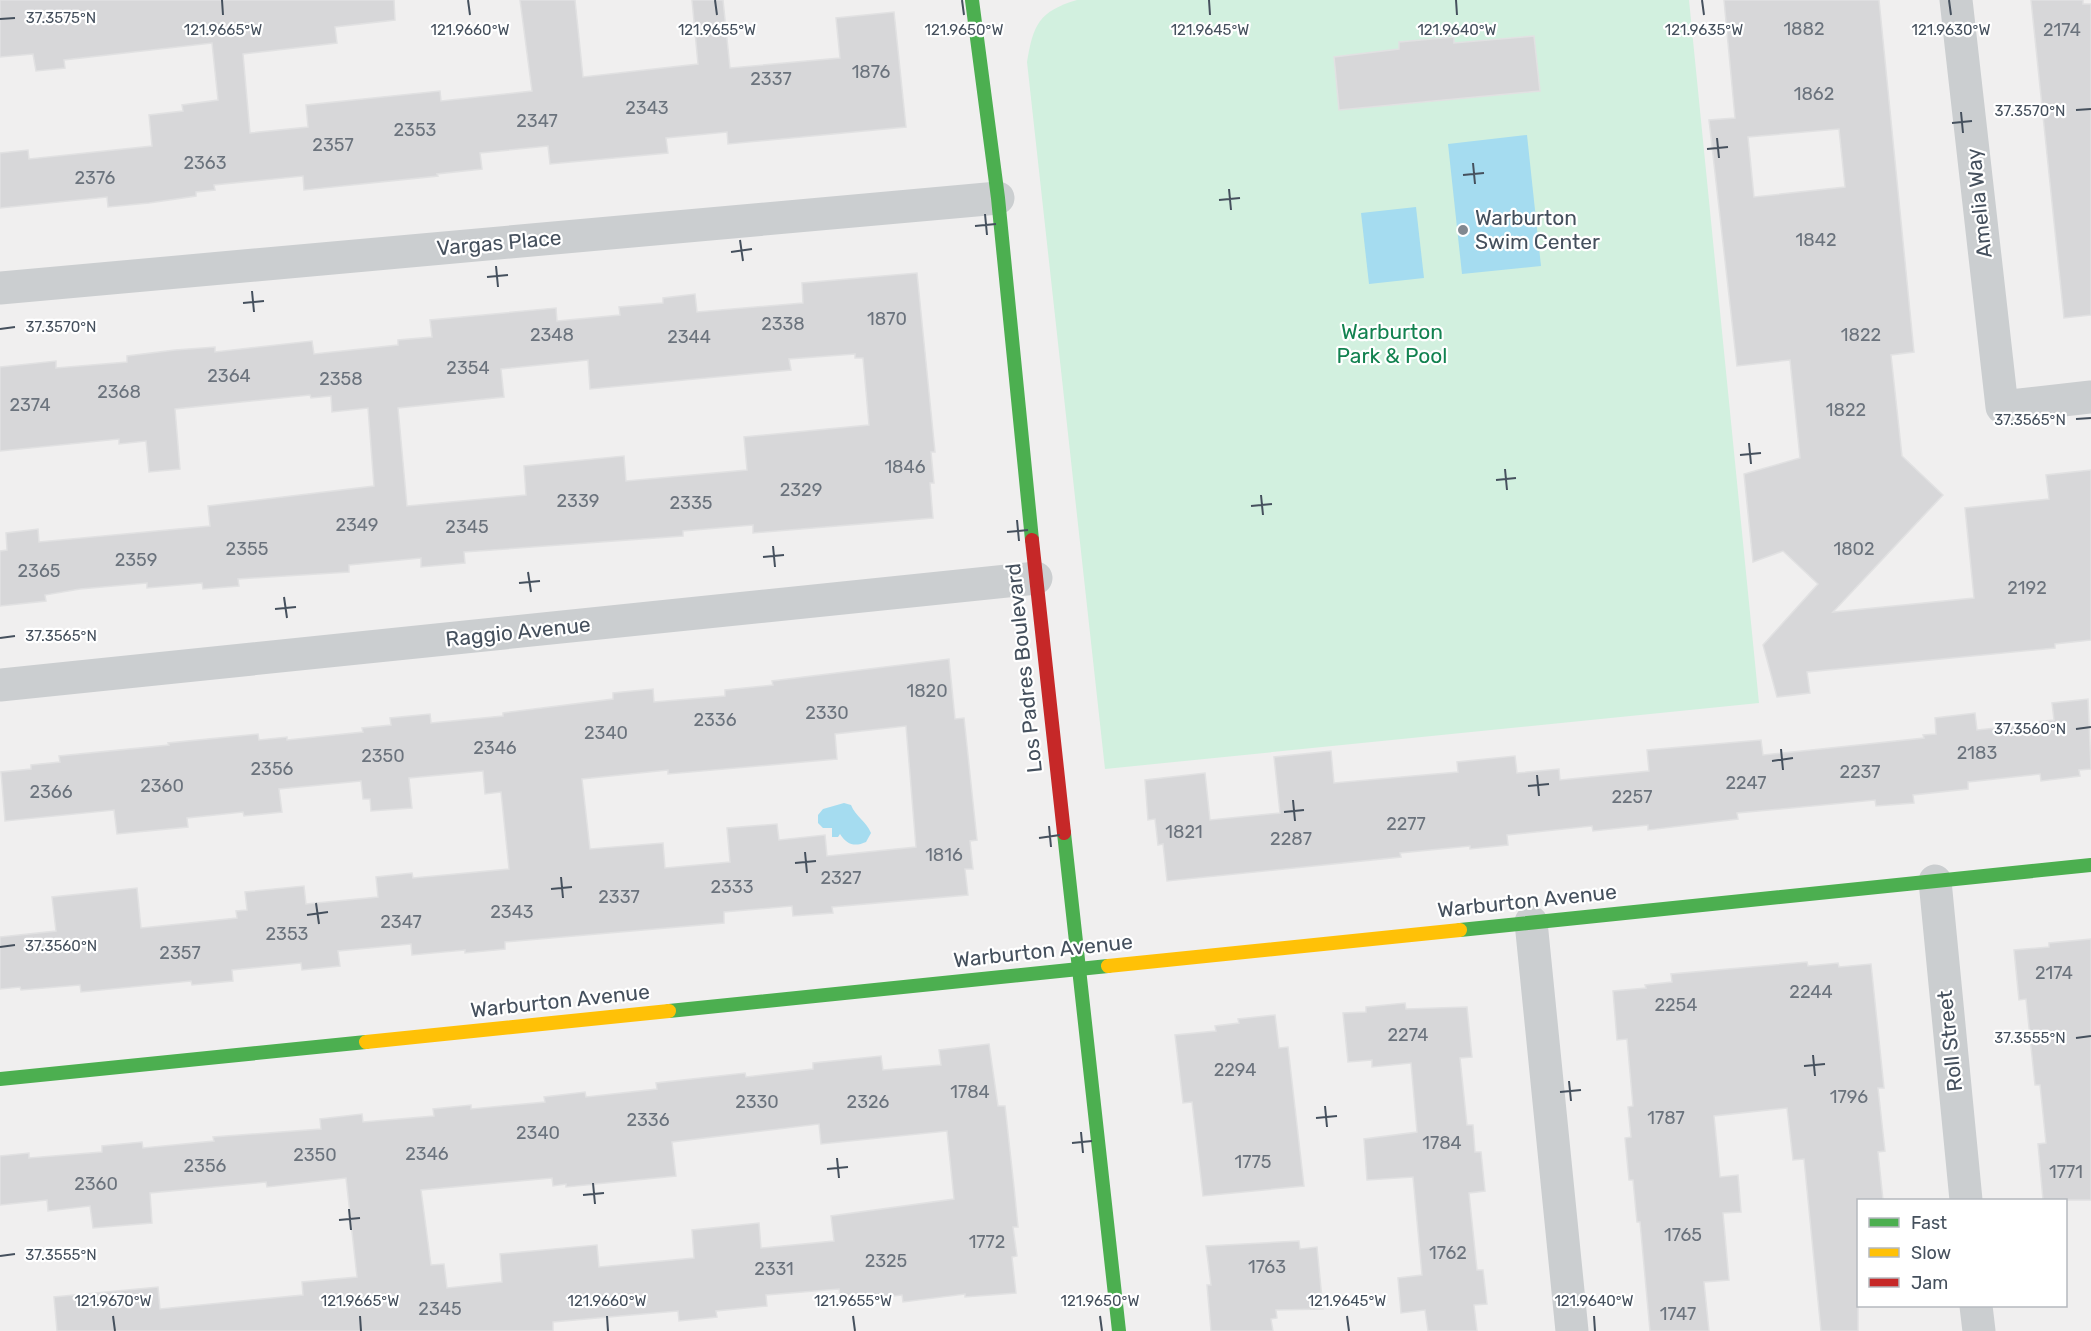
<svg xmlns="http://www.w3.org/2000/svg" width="2091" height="1331" viewBox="0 0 2091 1331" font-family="Rubik,sans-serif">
<rect width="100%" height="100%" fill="#f0efef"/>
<!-- green -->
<path fill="#d2f0df" d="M1077 0H1689L1759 703 1105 769 1027 62C1033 25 1039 11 1077 0Z"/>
<!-- water -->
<g fill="#a5dcf0">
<polygon points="1527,135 1541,266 1462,274 1448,144"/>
<polygon points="1416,207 1424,278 1369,284 1361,213"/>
<path d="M844 803 851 805C856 817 866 821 871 833L866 842C855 847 847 845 840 834L838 837H832V828H823L818 823V815L823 809Z"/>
</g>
<!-- building -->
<g fill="#d7d7d9" stroke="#e1e1e2" stroke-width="1.5" fill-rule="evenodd">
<polygon points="0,0 394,0 395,20 335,27 337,43 243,54 250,133 308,127 306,105 440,91 441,101 532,91 520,0 575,0 583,77 698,64 692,0 723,0 730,68 840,58 836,18 894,12 906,127 728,144 727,132 666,138 668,153 550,164 548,146 480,153 482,169 437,174 438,176 304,190 303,176 214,185 215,190 196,192 196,196 149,203 108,207 107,197 0,208 0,153 28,150 29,159 152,146 149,115 183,111 182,105 218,100 212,43 64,60 65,68 36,71 33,54 0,57"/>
<path d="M1724 0H1879L1914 352 1891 355 1902 456 1943 495 1833 612 1974 598 1965 508 2049 499 2046 475 2091 470V640L2055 644V648L1807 672 1810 693 1777 697 1763 645 1818 584 1783 551 1753 562 1744 474 1800 458 1790 360 1737 366 1709 120 1735 118ZM1839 129 1845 187 1754 197 1748 137Z"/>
<polygon points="2031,0 2083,0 2083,4 2091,4 2091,315 2064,318"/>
<polygon points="1534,36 1540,91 1339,110 1334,57 1399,49 1399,42 1454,37 1454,43"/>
<path d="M917 273 935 452H931L934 483H930L933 518 753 533V525L683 531V536L464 552 465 563 421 567V558L349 565V572L238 579 239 586 203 589 202 583 147 588V583L80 589 45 595 46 601 0 606V551L7 550 6 533 38 529 39 542 210 526 208 506 374 486 368 408 332 412 331 396 311 398 310 395 175 409 180 469 149 472 146 441 119 444V439L0 451V367L56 361V368L127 362V356L175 350 215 347V352L312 341 314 354 398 345V340L432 337 430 320 556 308 557 321 620 315 619 307 663 303V298L695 294 697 312 803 303 802 283ZM855 354V358H863L869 425 744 437 747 470 626 481 624 456 524 466 526 495 407 506 398 408 504 397 501 369 588 360 590 389 791 370 789 359Z"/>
<path d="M949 659 955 719 964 718 977 840 970 841 973 869H965L968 895 832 907 833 913 793 916 792 906 724 912V923L505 942V949L465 953V950L412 955 411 944 338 951 340 966 302 970 301 963 232 970 233 981 192 985 191 981 81 992 80 985 21 990 20 987 0 989V937L56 931 52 897 137 888 141 928 237 918 236 911 247 910 245 892 304 886 306 904 378 897 376 877 412 873 413 878 509 869 501 792 485 794 483 771 409 778 412 808 371 811 370 799H363L361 781 279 789 282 812 244 816 243 812 187 818 188 827 117 834 114 810 5 821 1 772 31 769V765L60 762 59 756 169 745 168 743 258 734 259 740 287 737V740L363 732 362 728 391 725 390 718 430 714 431 723 503 716V713L613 699V693L653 689 654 702 725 696V690L773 685 772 681ZM906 726 916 847 827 856 825 835 779 840 777 824 727 828 730 862 665 868 663 843 590 849 582 779 668 770V774L837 759 835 734Z"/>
<polygon points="2088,699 2091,769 2079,770 2080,776 2041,781 2040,774 1968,782 1968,789 1913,795 1914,803 1876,806 1875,800 1737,813 1738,819 1648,830 1648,825 1593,831 1592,826 1507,835 1508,845 1470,849 1470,846 1400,853 1401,857 1167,881 1163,844 1158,845 1155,819 1148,820 1145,780 1205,773 1210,820 1280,813 1274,757 1331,751 1334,783 1458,772 1457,762 1515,756 1517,773 1559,769 1560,780 1649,771 1647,750 1761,740 1763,755 1924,738 1923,735 1936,734 1935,718 1975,713 1977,730 2035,724 2035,722 2054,720 2052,703"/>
<polygon points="2091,939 2091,1200 2043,1200 2038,1144 2046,1143 2040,1085 2035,1085 2026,999 2019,1000 2014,950 2049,947 2049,943"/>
<polygon points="1807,962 1808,966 1838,963 1839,967 1871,964 1884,1088 1878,1088 1885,1151 1878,1152 1883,1200 1858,1200 1858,1331 1821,1331 1804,1159 1793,1160 1787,1108 1714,1116 1720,1177 1738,1175 1741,1212 1723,1213 1729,1280 1704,1282 1709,1331 1650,1331 1640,1222 1637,1222 1633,1180 1629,1180 1625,1138 1631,1137 1628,1107 1633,1106 1627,1039 1617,1040 1613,991 1646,988 1645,985 1672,982 1671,974"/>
<polygon points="1405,1003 1406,1009 1467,1007 1472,1057 1460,1058 1467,1125 1473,1125 1475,1152 1481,1152 1485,1191 1469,1193 1477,1270 1483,1270 1487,1304 1474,1305 1477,1331 1428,1331 1425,1310 1401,1313 1398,1278 1422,1275 1413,1177 1367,1180 1364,1139 1417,1132 1411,1063 1372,1067 1372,1060 1348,1062 1343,1013 1366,1012 1366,1007"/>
<polygon points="1275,1015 1279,1048 1288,1047 1304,1186 1203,1196 1192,1102 1183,1103 1175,1035 1216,1031 1215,1026 1239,1023 1238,1019"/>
<path d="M989 1044 998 1106H1005L1014 1187 1018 1227H1013L1017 1256 1012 1257 1016 1293 965 1297V1294L903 1302 902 1295 841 1302 839 1289 766 1295 767 1306 716 1311 717 1317 679 1321 678 1311 620 1316 553 1322V1331H57L54 1297 158 1287 160 1309 303 1295 302 1282 357 1277 346 1178 267 1187 266 1182 150 1193 152 1223 93 1228 90 1206 48 1211 47 1200 0 1205V1156L29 1153V1158L102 1152V1146L142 1142 143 1148 214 1141 213 1137 321 1129 320 1119 362 1114 363 1122 434 1116 433 1109 471 1105V1109L545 1102 544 1097 585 1092 586 1097 657 1089 656 1083 745 1073 746 1077 813 1069V1063L881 1056 883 1070 941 1065 939 1050ZM819 1124 821 1144 947 1131 954 1199 831 1216 834 1241 761 1248 759 1223 692 1230 694 1258 599 1267 597 1245 500 1254 502 1282 447 1288 444 1264 431 1265 421 1190 552 1178 553 1186 566 1184V1187L676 1176 672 1142Z"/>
<polygon points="1299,1241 1300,1249 1317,1247 1323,1309 1276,1310 1277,1318 1271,1319 1273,1331 1211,1331 1207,1285 1211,1285 1206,1246"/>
</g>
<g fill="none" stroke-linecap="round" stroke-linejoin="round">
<!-- street -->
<g stroke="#cbced0" stroke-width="33">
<polyline points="1956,0 2002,407 2091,397"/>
<polyline points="0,288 998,198"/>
<polyline points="0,685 1036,578"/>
<polyline points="1935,881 1966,1200"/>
<polyline points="1531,922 1572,1331"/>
<polyline points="1976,1306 1979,1331"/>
</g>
<!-- fast -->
<g stroke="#4caf50" stroke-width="14">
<polyline points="972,0 998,198 1032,540"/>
<polyline points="1064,833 1119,1331"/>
<polyline points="1460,930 2091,865"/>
<polyline points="669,1011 1108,966"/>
<polyline points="0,1079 366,1042"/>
</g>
<!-- slow -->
<g stroke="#ffc107" stroke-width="14">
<polyline points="1108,966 1460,930"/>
<polyline points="366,1042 669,1011"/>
</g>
<!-- jam -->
<polyline stroke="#c62828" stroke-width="14" points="1032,540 1064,833"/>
</g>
<!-- ticks -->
<path fill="none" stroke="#45505d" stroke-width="2" d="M222 0 223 15M468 0 470 15M715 0 717 15M962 0 964 15M1209 0 1210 15M1456 0 1457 15M1702 0 1704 15M1949 0 1951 15M0 19 15 18M2076 110 2091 109M1961 112 1963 133M1952 123 1972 121M1717 138 1719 158M1707 149 1728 147M1473 163 1475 184M1463 175 1484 173M1229 189 1231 210M1219 200 1240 198M985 214 987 235M975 226 996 224M740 240 743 261M731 252 752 249M496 266 498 287M487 277 508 275M252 291 254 312M243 303 264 301M0 329 15 327M2076 419 2091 418M1749 443 1751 464M1740 455 1761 453M1505 469 1507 490M1496 480 1516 478M1261 495 1263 515M1251 506 1272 504M1017 520 1019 541M1007 532 1028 530M773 546 775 567M763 557 784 555M528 572 531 592M519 583 540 581M284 597 287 618M275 609 296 607M0 638 15 636M2076 729 2091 727M1781 749 1783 770M1772 761 1793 758M1537 775 1539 796M1528 786 1549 784M1293 800 1295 821M1284 812 1304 810M1049 826 1051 847M1039 838 1060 835M805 852 807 873M795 863 816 861M561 877 563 898M551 889 572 887M316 903 319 924M307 915 328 912M0 947 15 945M2076 1038 2091 1036M1813 1055 1815 1076M1804 1066 1825 1064M1569 1081 1571 1101M1560 1092 1581 1090M1325 1106 1327 1127M1316 1118 1337 1116M1081 1132 1083 1153M1072 1143 1092 1141M837 1158 839 1178M827 1169 848 1167M593 1183 595 1204M583 1195 604 1193M349 1209 351 1230M339 1220 360 1218M0 1256 15 1254M113 1316 115 1331M360 1316 361 1331M607 1316 608 1331M853 1316 855 1331M1100 1316 1102 1331M1347 1316 1349 1331M1594 1316 1595 1331"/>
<!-- markers -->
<circle fill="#818890" stroke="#fff" stroke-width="2" cx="1463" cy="230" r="6"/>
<g text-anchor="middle" stroke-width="4.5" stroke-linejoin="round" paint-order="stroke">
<!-- number labels -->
<g font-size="18" fill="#6b737d">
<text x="1804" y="35">1882</text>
<text x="2062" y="36">2174</text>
<text x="871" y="78">1876</text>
<text x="771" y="85">2337</text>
<text x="1814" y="100">1862</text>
<text x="647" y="114">2343</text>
<text x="537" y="127">2347</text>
<text x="415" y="136">2353</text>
<text x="333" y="151">2357</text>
<text x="205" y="169">2363</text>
<text x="95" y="184">2376</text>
<text x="1816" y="246">1842</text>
<text x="887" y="325">1870</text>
<text x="783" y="330">2338</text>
<text x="552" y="341">2348</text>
<text x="1861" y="341">1822</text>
<text x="689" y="343">2344</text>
<text x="468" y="374">2354</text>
<text x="229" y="382">2364</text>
<text x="341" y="385">2358</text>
<text x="119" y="398">2368</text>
<text x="30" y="411">2374</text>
<text x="1846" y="416">1822</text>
<text x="905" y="473">1846</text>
<text x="801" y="496">2329</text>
<text x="578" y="507">2339</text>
<text x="691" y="509">2335</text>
<text x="357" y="531">2349</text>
<text x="467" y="533">2345</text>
<text x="247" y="555">2355</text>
<text x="1854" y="555">1802</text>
<text x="136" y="566">2359</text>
<text x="39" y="577">2365</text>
<text x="2027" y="594">2192</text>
<text x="927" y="697">1820</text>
<text x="827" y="719">2330</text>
<text x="715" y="726">2336</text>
<text x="606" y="739">2340</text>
<text x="495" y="754">2346</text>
<text x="1977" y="759">2183</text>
<text x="383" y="762">2350</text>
<text x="272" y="775">2356</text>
<text x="1860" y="778">2237</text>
<text x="1746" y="789">2247</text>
<text x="162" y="792">2360</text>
<text x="51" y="798">2366</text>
<text x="1632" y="803">2257</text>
<text x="1406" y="830">2277</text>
<text x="1184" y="838">1821</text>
<text x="1291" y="845">2287</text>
<text x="944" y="861">1816</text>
<text x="841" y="884">2327</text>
<text x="732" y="893">2333</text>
<text x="619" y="903">2337</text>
<text x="512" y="918">2343</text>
<text x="401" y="928">2347</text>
<text x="287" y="940">2353</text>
<text x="180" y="959">2357</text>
<text x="2054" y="979">2174</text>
<text x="1811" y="998">2244</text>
<text x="1676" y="1011">2254</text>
<text x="1408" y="1041">2274</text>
<text x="1235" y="1076">2294</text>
<text x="970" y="1098">1784</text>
<text x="1849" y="1103">1796</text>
<text x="757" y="1108">2330</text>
<text x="868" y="1108">2326</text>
<text x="1666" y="1124">1787</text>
<text x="648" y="1126">2336</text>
<text x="538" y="1139">2340</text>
<text x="1442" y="1149">1784</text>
<text x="427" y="1160">2346</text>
<text x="315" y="1161">2350</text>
<text x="1253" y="1168">1775</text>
<text x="205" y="1172">2356</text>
<text x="2066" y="1178">1771</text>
<text x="96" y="1190">2360</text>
<text x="1683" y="1241">1765</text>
<text x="987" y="1248">1772</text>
<text x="1448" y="1259">1762</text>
<text x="886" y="1267">2325</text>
<text x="1267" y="1273">1763</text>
<text x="774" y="1275">2331</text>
<text x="440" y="1315">2345</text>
<text x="1678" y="1320">1747</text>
</g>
<!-- street labels -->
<g font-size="21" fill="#45505d" stroke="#fff">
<text transform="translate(1979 203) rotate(-96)" y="7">Amelia Way</text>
<text transform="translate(499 243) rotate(-5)" y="7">Vargas Place</text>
<text transform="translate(518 632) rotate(-6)" y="7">Raggio Avenue</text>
<text transform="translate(1024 668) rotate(-96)" y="7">Los Padres Boulevard</text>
<text transform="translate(1527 901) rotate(-6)" y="7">Warburton Avenue</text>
<text transform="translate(1043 951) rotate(-6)" y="7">Warburton Avenue</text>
<text transform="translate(560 1001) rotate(-6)" y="7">Warburton Avenue</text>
<text transform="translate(1950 1041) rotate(-96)" y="7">Roll Street</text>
</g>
<!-- poi labels -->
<g font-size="21" fill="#45505d" stroke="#fff" text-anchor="start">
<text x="1475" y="225">Warburton<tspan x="1475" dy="24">Swim Center</tspan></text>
</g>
<!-- park labels -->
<g font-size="21" fill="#128250" stroke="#fff">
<text x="1392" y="339">Warburton<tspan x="1392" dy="24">Park &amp; Pool</tspan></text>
</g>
</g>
<g font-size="15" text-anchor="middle" fill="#45505d" stroke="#fff" stroke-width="4.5" stroke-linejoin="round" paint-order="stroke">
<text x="61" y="23">37.3575°N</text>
<text x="223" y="35">121.9665°W</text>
<text x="470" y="35">121.9660°W</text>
<text x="717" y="35">121.9655°W</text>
<text x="964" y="35">121.9650°W</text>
<text x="1210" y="35">121.9645°W</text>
<text x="1457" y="35">121.9640°W</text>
<text x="1704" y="35">121.9635°W</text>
<text x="1951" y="35">121.9630°W</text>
<text x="2030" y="116">37.3570°N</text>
<text x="61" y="332">37.3570°N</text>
<text x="2030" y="425">37.3565°N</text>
<text x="61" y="641">37.3565°N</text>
<text x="2030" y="734">37.3560°N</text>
<text x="61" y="951">37.3560°N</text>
<text x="2030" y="1043">37.3555°N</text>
<text x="61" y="1260">37.3555°N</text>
<text x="113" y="1306">121.9670°W</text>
<text x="360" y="1306">121.9665°W</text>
<text x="607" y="1306">121.9660°W</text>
<text x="853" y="1306">121.9655°W</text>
<text x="1100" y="1306">121.9650°W</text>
<text x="1347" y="1306">121.9645°W</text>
<text x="1594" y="1306">121.9640°W</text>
</g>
<!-- legend -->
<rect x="1857" y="1199" width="210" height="108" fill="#ffffff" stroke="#b5b9be" stroke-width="1.5"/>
<rect x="1869" y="1218" width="30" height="9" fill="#4caf50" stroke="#b5b9be" stroke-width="1.5"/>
<text x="1911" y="1229" font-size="18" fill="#45505d">Fast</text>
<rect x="1869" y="1248" width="30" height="9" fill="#ffc107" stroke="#b5b9be" stroke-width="1.5"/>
<text x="1911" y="1259" font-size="18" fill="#45505d">Slow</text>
<rect x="1869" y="1278" width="30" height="9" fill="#c62828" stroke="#b5b9be" stroke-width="1.5"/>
<text x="1911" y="1289" font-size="18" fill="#45505d">Jam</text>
</svg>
